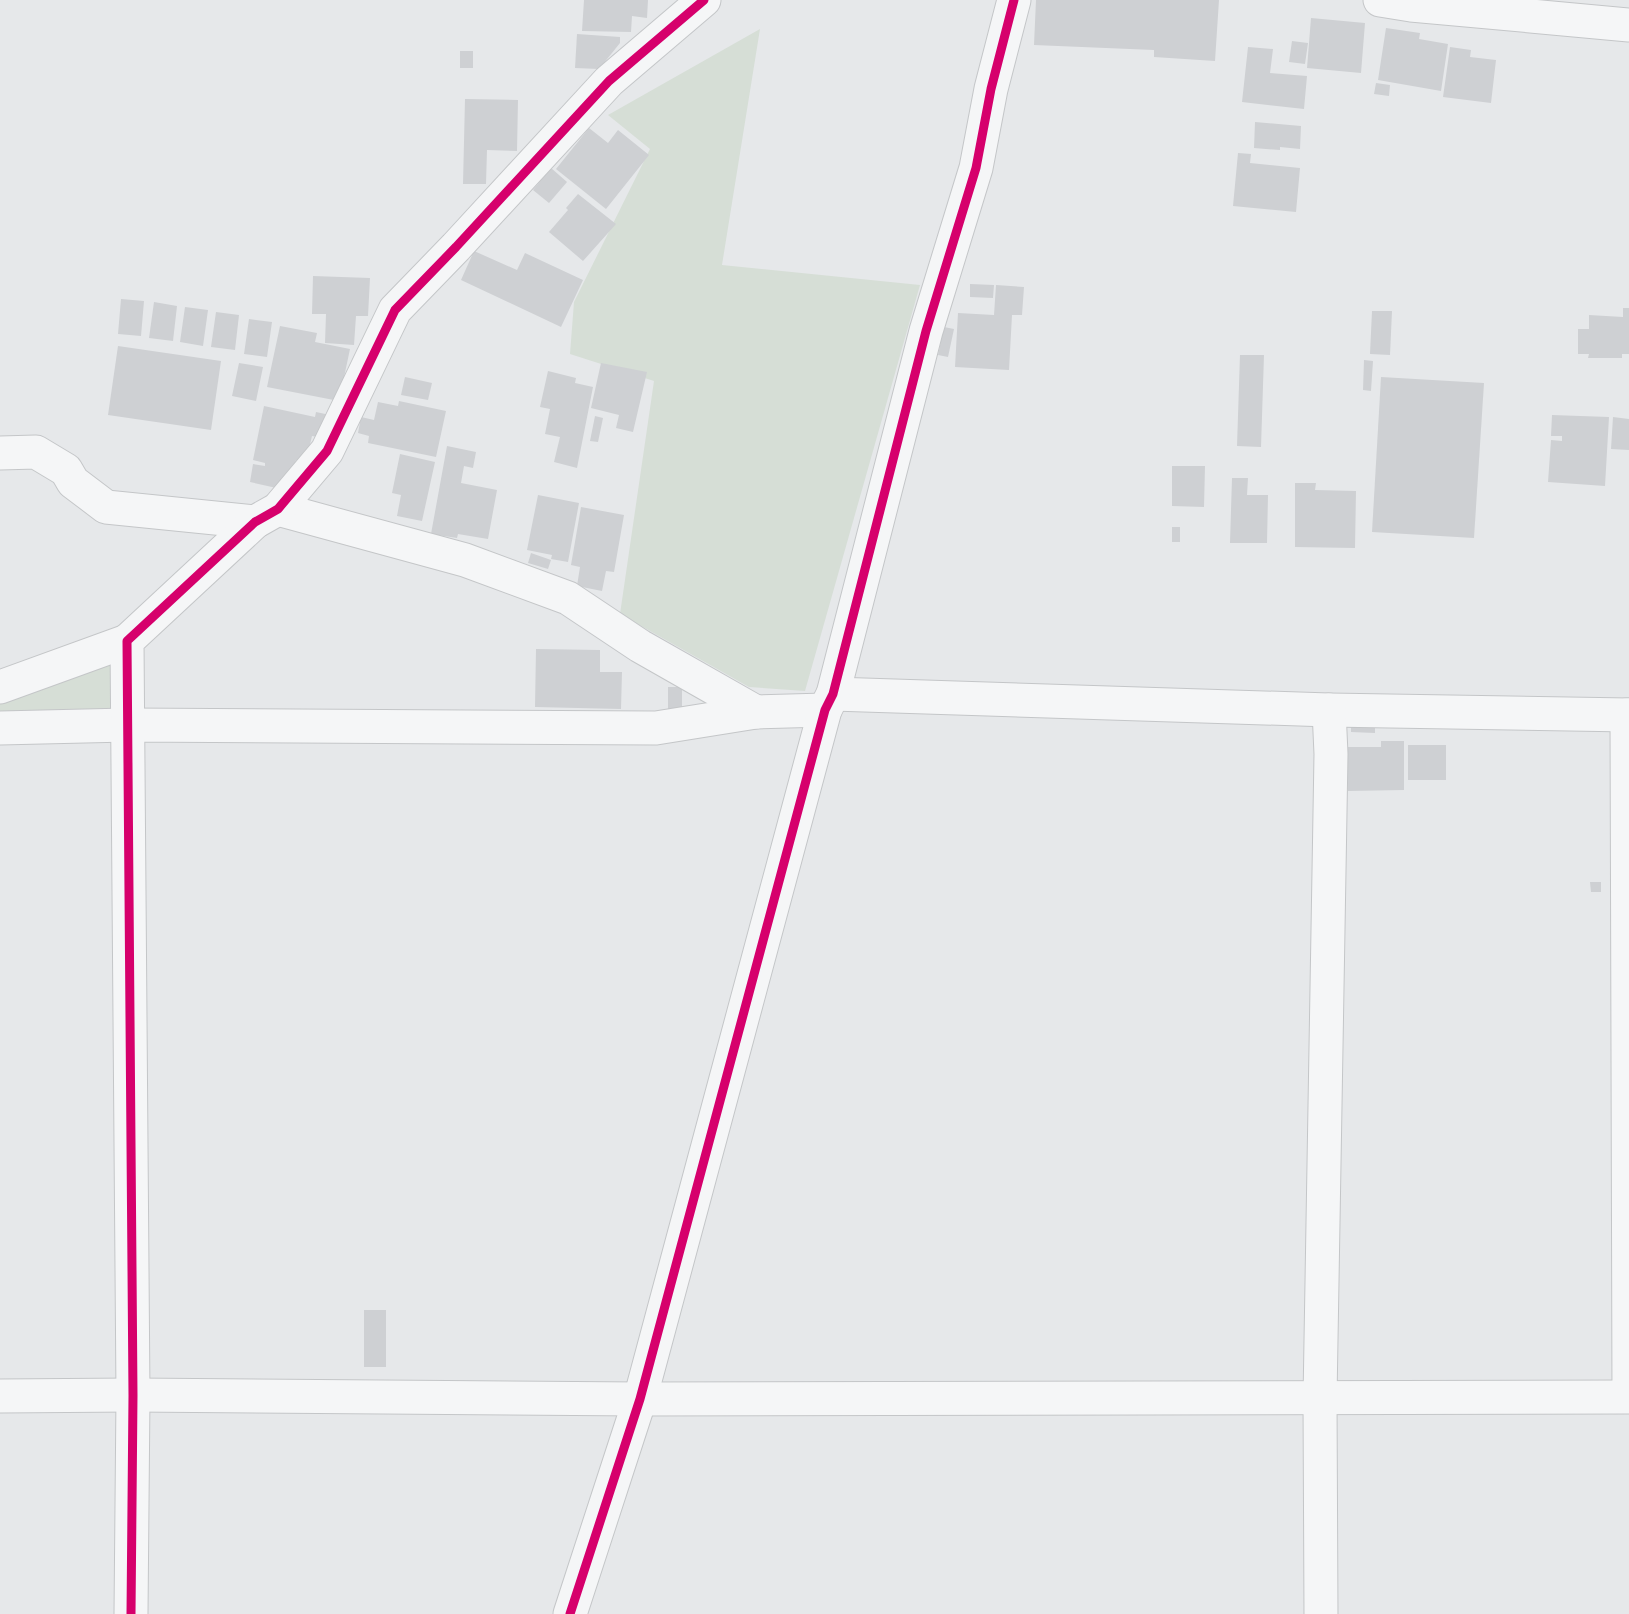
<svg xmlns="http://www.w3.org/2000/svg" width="1629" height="1614" viewBox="0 0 1629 1614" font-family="'Exo 2',sans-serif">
<rect width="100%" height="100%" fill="#e6e8ea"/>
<!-- green -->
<g fill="#d6ded6">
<polygon points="760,29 722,265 920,285 805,691 749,687 620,614 654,381 570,354 574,302 650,149 608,115"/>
<polygon points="119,649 117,711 0,712 0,694"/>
</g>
<!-- building -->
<g fill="#ced0d3">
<polygon points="584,0 648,0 647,18 632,16 631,32 582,31"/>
<polygon points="1036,0 1219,0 1215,61 1154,57 1154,50 1034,45"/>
<polygon points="1311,18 1365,23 1361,73 1307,68"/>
<polygon points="1386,28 1420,33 1419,39 1448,44 1441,91 1378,80"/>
<polygon points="577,34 620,37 620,43 599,69 575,68"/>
<polygon points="1292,41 1308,43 1305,64 1289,62"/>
<polygon points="1248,47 1273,49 1270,73 1307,76 1304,109 1242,102"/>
<polygon points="1450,47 1471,50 1470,57 1496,60 1491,103 1443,97"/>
<rect x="460" y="51" width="13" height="17"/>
<polygon points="1376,83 1390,85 1389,96 1374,94"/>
<polygon points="465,99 518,100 517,151 487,150 486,184 463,184"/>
<polygon points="1255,122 1301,126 1300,149 1280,147 1280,150 1254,148"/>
<polygon points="589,128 608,143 618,130 649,155 606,209 556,169"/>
<polygon points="1238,153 1251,154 1250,163 1300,168 1296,212 1233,206"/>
<polygon points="551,168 567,182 549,203 533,190"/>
<polygon points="578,194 616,224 583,261 549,232 568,210 566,208"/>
<polygon points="474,251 517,270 525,253 583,280 561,327 461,280"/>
<polygon points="313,276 370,278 368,316 356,316 354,345 325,343 326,314 312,314"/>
<polygon points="970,284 994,285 993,298 970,297"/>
<polygon points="996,285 1024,287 1022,315 1012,315 1009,370 955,367 958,313 994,315"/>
<polygon points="121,299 144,301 141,336 118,334"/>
<polygon points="154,302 177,306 173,341 149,338"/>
<polygon points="185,307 208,310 203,346 180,342"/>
<polygon points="1623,308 1629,308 1629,354 1622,354 1622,358 1588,358 1589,354 1578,354 1578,329 1589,329 1589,315 1623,317"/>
<polygon points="1372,311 1392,311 1390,355 1370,354"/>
<polygon points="216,312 239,315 235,350 211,347"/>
<polygon points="249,319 272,322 267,357 244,354"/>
<polygon points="280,326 317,333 315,342 350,349 339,401 267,387"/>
<polygon points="944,327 954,329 948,357 938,355"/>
<polygon points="118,346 221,361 211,430 108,415"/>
<polygon points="1240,355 1264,355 1261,447 1237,446"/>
<polygon points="1364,360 1373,361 1371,391 1363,390"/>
<polygon points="239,363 263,367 256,401 232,396"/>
<polygon points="601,363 647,372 633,432 616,428 619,415 591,408"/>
<polygon points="548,371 576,378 575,383 593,387 577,468 554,462 560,437 545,434 550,409 540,407"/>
<polygon points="405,377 432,383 428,400 401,395"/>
<polygon points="1381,377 1484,383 1474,538 1372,532"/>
<polygon points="399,401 446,411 436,457 368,443 369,436 358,433 361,417 374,420 378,402 398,406"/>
<polygon points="264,406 315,417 316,412 330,415 325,438 312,436 306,461 296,460 292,477 284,475 281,489 250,482 253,464 265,466 265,463 253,460"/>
<polygon points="1552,415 1609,417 1605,486 1548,482 1551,440 1562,441 1562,436 1551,436"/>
<polygon points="595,416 603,418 598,442 590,441"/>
<polygon points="1613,417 1629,419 1629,450 1611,449"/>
<polygon points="447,446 476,452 473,468 464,466 461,483 497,490 488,539 458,534 457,538 431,534"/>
<polygon points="400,454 435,462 422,521 397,516 401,495 392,493"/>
<polygon points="1172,466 1205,466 1204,507 1172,506"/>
<polygon points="1232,478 1248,478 1247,495 1268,495 1267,543 1230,543"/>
<polygon points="1295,483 1316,483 1315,490 1356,491 1355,548 1295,547"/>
<polygon points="538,495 579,503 568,562 551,559 552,555 527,550"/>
<polygon points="581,507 624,515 614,572 606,571 602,591 577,586 580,567 571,565"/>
<rect x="1172" y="527" width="8" height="15"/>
<polygon points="531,553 551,560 548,569 528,563"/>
<polygon points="536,649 600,650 600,672 622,672 621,709 535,707"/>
<rect x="668" y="687" width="14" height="25"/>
<polygon points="1351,724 1375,724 1375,733 1351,732"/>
<polygon points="1381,741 1404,741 1404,790 1348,791 1348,747 1381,747"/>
<rect x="1408" y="745" width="38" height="35"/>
<polygon points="1590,882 1601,882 1601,892 1591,892"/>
<rect x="364" y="1310" width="22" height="57"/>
</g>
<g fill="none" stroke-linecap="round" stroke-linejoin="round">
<defs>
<g id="street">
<polyline points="1380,0 1411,5 1629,25"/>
<polyline points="0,453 36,452 66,470 73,482 106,507 255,522"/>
<polyline points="278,509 465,560 568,598 640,646 756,712"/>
<polyline points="0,687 127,641"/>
<polyline points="833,694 1329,710 1629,715"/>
<polyline points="1627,715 1629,1396"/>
<polyline points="0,728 127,725 656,728 756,712 825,710"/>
<polyline points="0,1396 133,1395 640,1399 1629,1397"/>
<polyline points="131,1614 133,1395 127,641 255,522 278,509 327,451 395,310 456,247 609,81 704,0"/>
<polyline points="570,1614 640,1399 825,710 833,694 926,331 976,168 991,89 1014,0"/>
<polyline points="1321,1614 1320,1399 1331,754 1329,710"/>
</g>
</defs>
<!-- street casing -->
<use href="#street" stroke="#c4c6c8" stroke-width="35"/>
<!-- street -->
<use href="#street" stroke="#f5f6f7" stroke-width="33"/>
<defs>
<g id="cycleway">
<polyline points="131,1614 133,1395 127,641 255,522 278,509 327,451 395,310 456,247 609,81 704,0"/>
<polyline points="570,1614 640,1399 825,710 833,694 926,331 976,168 991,89 1014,0"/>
</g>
</defs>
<!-- cycleway casing -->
<use href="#cycleway" stroke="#f4f6f9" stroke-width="13"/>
<!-- cycleway -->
<use href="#cycleway" stroke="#d6006c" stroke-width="9"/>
</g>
</svg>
